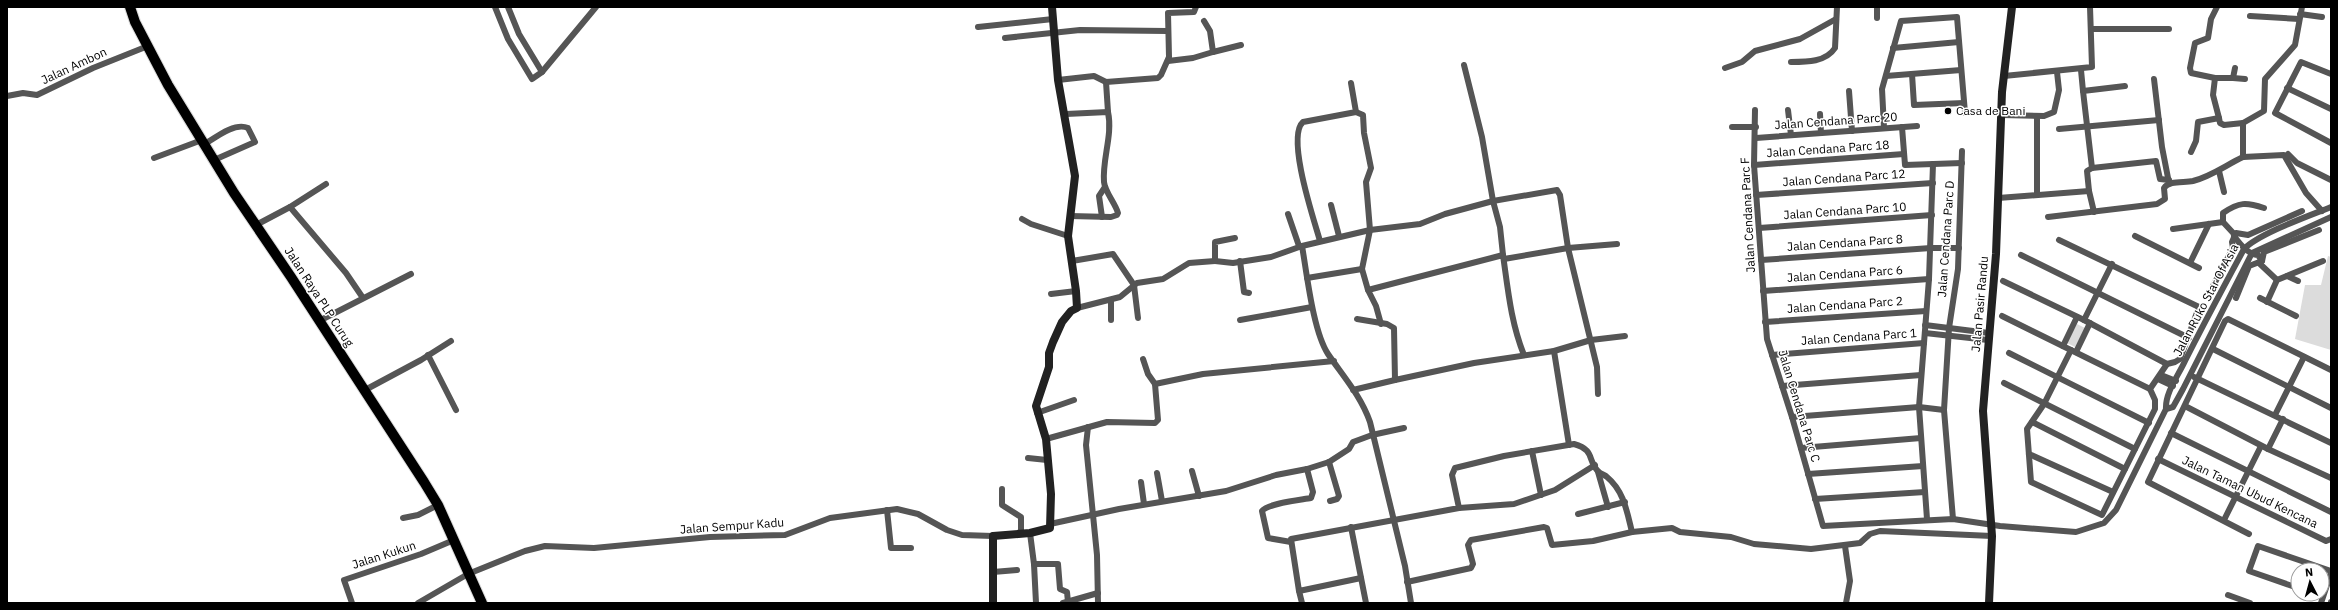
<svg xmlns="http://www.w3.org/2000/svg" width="2338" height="610" viewBox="0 0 2338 610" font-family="'IBM Plex Sans',sans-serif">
<rect width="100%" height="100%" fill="#fff"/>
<!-- green -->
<g fill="#dcdcdc">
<polygon points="2328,256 2331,257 2331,350 2295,339 2305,285 2321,285"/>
<polygon points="2077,324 2085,328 2075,347 2067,343"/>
</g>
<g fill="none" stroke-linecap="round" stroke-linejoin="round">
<defs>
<polyline id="primary" points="130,7 135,22 168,85 234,193 291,277 424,482 438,505 482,603"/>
</defs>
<!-- primary casing -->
<use href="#primary" stroke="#dbdbdb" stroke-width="12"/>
<!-- street -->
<g stroke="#555" stroke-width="6">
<polyline points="495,7 508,39 532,79 542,72 596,7"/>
<polyline points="508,7 519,34 542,72"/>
<polyline points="2217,7 2211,19 2208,38 2195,43 2190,68 2191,73 2215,78 2213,95 2219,118"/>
<polyline points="2302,7 2295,45 2265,79 2264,111 2243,123 2243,157 2284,155 2306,193 2322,211"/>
<polyline points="2300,14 2322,17"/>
<polyline points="2250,16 2299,19"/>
<polyline points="1877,18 1877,7"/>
<polyline points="978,27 1053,19"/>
<polyline points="2091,29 2169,29"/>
<polyline points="1005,38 1080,30 1167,31"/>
<polyline points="1893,48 1959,42"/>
<polyline points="1213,52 1241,45"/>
<polyline points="1168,61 1193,58 1213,52 1210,31 1204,21"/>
<path d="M1791 62C1807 62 1826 62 1835 48L1837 7"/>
<polyline points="1464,65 1482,137 1493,201 1500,227 1503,255"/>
<polyline points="1725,68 1742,62 1755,51 1800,39 1836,19"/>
<polyline points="2081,70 2083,91"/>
<polyline points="1912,74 1914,105 1964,103"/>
<polyline points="2331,74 2301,62 2275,113 2331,143"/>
<polyline points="1886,76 1961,70"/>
<polyline points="2004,76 2092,67 2090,7"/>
<polyline points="2215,78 2233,78 2235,68"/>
<polyline points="2233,78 2245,79"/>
<polyline points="2154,79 2162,147 2169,183"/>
<polyline points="1058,80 1094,76 1106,82 1158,78 1161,75 1169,57 1168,13 1194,12 1196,7"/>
<polyline points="1106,82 1108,112"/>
<polyline points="2287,88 2331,109"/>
<polyline points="1849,91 1852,131"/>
<polyline points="7,96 23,93 37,95 93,68 148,46"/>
<path d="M1755 110 1754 165 1767 339 1792 417 1823 526 1953 519 2000 526 2076 532 2104 523 2116 510 2166 409C2165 393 2178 376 2185 361 2204 323 2224 286 2244 249 2260 233 2309 216 2331 207"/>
<polyline points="1788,110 1791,135"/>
<polyline points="1356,112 1363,115 1364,133 1371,168 1366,182 1370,230 1362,269 1368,290"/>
<path d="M1066 114 1108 112C1113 135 1102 159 1104 182 1105 192 1115 203 1118 213L1117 215 1111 217 1070 216"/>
<polyline points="1820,114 1821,133"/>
<polyline points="2002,115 2044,116 2054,112 2059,90 2057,72"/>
<polyline points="2037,116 2037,195"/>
<polyline points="1732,127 1756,127"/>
<polyline points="1902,127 1905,165 1962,163"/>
<polyline points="1884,128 1882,89 1901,21 1957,17 1965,113"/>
<polyline points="2059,129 2159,120"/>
<polyline points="1756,138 1917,126"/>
<path d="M205 144C216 137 235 122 248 128L255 142 214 160"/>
<polyline points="2191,152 2196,141 2198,122 2219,118 2220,123 2224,125 2243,123"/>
<polyline points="2288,154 2297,163 2331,180"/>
<polyline points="154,158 202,140"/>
<polyline points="1754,165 1904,154"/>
<polyline points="2092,168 2156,161 2160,179 2169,180"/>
<polyline points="2219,171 2224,192"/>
<polyline points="2089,191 2087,171 2092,168 2083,91 2125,86"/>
<polyline points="1756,195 1933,183"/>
<polyline points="1998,198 2089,191 2094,212"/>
<polyline points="1331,205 1339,236"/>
<polyline points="290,207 326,184"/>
<polyline points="1288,214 1299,246"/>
<polyline points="1102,217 1099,196 1105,187"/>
<path d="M2048 217 2157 204 2165 199 2164 188C2169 180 2184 183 2193 181 2212 176 2226 165 2243 157"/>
<polyline points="1022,219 1031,224 1068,236"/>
<path d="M2223 222V213C2239 202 2246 202 2264 208"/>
<polyline points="2223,222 2235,235"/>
<polyline points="256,225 290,207 346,273 363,298"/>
<polyline points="1759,228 1932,215"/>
<polyline points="2173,229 2223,222"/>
<polyline points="2135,236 2199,268"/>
<path d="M2234 236C2239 243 2249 255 2258 255L2262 261"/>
<polyline points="2059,240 2199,307 2180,359 2175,362 2167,364 2150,389 2155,400 2155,409 2102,515 2031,482 2027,429 2044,404 2071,350"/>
<path d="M1320 241C1314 220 1286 137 1303 122L1356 112 1351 83"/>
<polyline points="1302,246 1370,230 1420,224 1445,214 1493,201 1557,190 1560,195 1568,248 1597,367 1598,394"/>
<polyline points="2021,255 2189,338"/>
<polyline points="1504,259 1568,248 1617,244"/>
<polyline points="1761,260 1931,248 1959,248"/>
<polyline points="1072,261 1113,254 1134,285 1138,318"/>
<path d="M1215 261 1233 263 1271 257 1302 246C1307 274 1313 331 1328 354 1343 376 1361 396 1370 422L1405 566 1411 603"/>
<polyline points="1240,261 1244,292 1249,293"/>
<polyline points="2190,263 2209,224"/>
<polyline points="2259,263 2277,280"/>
<polyline points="2287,276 2298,281"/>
<polyline points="1307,278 1362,269"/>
<polyline points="2003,281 2084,320 2167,364"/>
<polyline points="2213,286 2233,248 2232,242 2236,233 2248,235 2302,211"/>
<polyline points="1763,291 1929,279"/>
<polyline points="1051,294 1076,291"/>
<polyline points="2236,298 2249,266 2262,261 2264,252 2319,230"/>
<polyline points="2260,298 2296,316"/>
<polyline points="2267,302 2277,280 2323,261"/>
<polyline points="1077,308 1120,297 1137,283 1163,279 1189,263 1215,261 1215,242 1235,238"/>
<polyline points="2002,316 2150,389"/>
<polyline points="1357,319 1387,324 1394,328 1395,380 1474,363 1554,351 1591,340 1625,336"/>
<polyline points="1111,320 1111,301"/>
<polyline points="1240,320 1312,307"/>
<polyline points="2084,320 2112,264"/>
<polyline points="319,321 411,274"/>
<polyline points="1765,322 1926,311"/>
<path d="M1381 324 1376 306 1368 290 1503 255C1508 290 1511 323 1524 355"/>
<polyline points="1925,325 1989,333"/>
<polyline points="1925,333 1988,340"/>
<polyline points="2063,346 2077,317"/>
<polyline points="2213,349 2331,408"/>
<polyline points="1554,351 1569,445"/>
<polyline points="2076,352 2090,323"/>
<polyline points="2009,353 2149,423"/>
<polyline points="428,355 456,410"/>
<polyline points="1772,355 1924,343"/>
<polyline points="1143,359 1148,374 1155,384 1203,374 1334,361"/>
<polyline points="2161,375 2176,381"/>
<polyline points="2194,377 2331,443"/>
<polyline points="2158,379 2173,386"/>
<polyline points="2004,383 2135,449"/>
<polyline points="1782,386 1921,375"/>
<polyline points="365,390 421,360 451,341"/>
<polyline points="1353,390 1395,380"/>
<polyline points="2185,406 2268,449 2331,478"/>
<polyline points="2166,409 2173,407 2183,389 2252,253 2331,217"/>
<polyline points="1037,413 1074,400"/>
<polyline points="2275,415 2304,357"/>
<polyline points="1792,417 1919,407 1944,410"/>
<polyline points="2032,422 2125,469"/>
<polyline points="1088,427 1086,445 1097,555 1098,603"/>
<polyline points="2171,433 2331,512"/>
<polyline points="1046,439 1107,422 1155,423 1158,420 1155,384"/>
<polyline points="1801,448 1921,438"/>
<polyline points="2268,449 2283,419"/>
<polyline points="1532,451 1541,495"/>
<polyline points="2029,454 2113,492"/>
<polyline points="1028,458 1047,460"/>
<polyline points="2158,459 2326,541 2331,539"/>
<polyline points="1329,462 1339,496 1337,499 1330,501"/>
<polyline points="1192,471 1199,496"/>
<polyline points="1598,472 1608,507"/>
<polyline points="1157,473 1162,501"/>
<polyline points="1808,474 1923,466"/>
<polyline points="1141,482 1144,504"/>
<polyline points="1002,489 1002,505 1021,517 1021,534"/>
<polyline points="1815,499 1925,492"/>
<polyline points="1459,508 1514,504 1555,490 1595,465"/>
<polyline points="887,510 891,548 911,548"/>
<polyline points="1578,514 1625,502"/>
<polyline points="403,518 418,515 438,505"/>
<polyline points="1927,519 1919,407 1929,279 1933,164"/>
<polyline points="1953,519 1944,410 1949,328 1958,269 1962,151"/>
<polyline points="2224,520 2261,446"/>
<polyline points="1050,524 1119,509 1226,491 1276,475 1307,469 1329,462 1349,449 1353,442 1372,435 1404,428"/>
<polyline points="1351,527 1366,603"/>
<polyline points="1030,533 1034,564 1058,564 1060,589 1067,592 1068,602"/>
<polyline points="2249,534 2148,482 2225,321 2228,319 2331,370"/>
<path d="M1291 542 1268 538 1262 511C1269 503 1300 500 1311 498L1313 492 1307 469"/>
<polyline points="1845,546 1850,581 1846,603"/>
<polyline points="1034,564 1036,603"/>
<polyline points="993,572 1017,570"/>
<path d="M1361 578 1299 591 1291 539 1459 508 1452 475 1455 468 1504 456 1574 444C1596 450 1587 462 1599 472 1601 474 1605 475 1607 477 1624 491 1627 512 1632 532L1672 528 1680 532 1731 537 1754 544 1811 549 1860 543 1870 534 1880 531 1992 536"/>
<polyline points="1407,582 1471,568 1473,564 1468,545 1471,540 1544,527 1547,528 1552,545 1593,541 1632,532"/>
<polyline points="2298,588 2249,571 2258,546 2331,571"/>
<polyline points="1299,591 1302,603"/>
<polyline points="2228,595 2250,603"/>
<polyline points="352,603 344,580 421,554 454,540"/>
<polyline points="418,603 468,574 525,551 545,546 594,548 710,537 785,535 830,518 897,509 918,514 947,530 962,535 993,536"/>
<polyline points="1063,603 1098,593"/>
<polyline points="2321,603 2331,573"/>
<polyline points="2331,603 2331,602"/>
</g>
<!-- secondary -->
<g stroke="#222" stroke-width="8">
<polyline points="993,603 993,536 1030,533 1050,528 1051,494 1046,439 1036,406 1049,367 1049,353 1053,342 1062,322 1071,311 1077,308 1076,291 1068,236 1075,176 1058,80 1052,7"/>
<polyline points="1989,603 1992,536 1983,411 1996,254 2002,92 2012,7"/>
</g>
<!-- primary -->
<use href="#primary" stroke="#000" stroke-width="10"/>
</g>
<!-- markers -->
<circle fill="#000" stroke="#fff" stroke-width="1.5" cx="1948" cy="111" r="4"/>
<g text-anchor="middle" stroke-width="3" stroke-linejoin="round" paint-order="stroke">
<!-- street labels -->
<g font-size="12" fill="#000" stroke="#fff">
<text transform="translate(74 66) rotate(-25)" y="4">Jalan Ambon</text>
<text transform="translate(1836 121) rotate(-4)" y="4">Jalan Cendana Parc 20</text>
<text transform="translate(1828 149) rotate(-4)" y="4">Jalan Cendana Parc 18</text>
<text transform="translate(1844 178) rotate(-4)" y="4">Jalan Cendana Parc 12</text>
<text transform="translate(1845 211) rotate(-4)" y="4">Jalan Cendana Parc 10</text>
<text transform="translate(1748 215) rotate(-93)" y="4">Jalan Cendana Parc F</text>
<text transform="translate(1946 239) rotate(-86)" y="4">Jalan Cendana Parc D</text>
<text transform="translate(1845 243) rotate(-4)" y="4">Jalan Cendana Parc 8</text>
<text transform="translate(1845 274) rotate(-4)" y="4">Jalan Cendana Parc 6</text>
<text transform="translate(319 297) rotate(57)" y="4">Jalan Raya PLP Curug</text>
<text transform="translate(2206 300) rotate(-62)" y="4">Jalan Ruko Star Of Asia</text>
<text transform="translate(1980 304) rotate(-85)" y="4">Jalan Pasir Randu</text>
<text transform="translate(1845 305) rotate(-4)" y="4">Jalan Cendana Parc 2</text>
<text transform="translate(1859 337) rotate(-4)" y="4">Jalan Cendana Parc 1</text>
<text transform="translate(1799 406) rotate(73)" y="4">Jalan Cendana Parc C</text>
<text transform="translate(2250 492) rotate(26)" y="4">Jalan Taman Ubud Kencana</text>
<text transform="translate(732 526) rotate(-4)" y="4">Jalan Sempur Kadu</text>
<text transform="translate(384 555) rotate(-18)" y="4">Jalan Kukun</text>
</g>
<!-- poi labels -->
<g font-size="12" fill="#000" stroke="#fff" text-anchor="start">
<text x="1956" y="115">Casa de Bani</text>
</g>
</g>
<!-- border -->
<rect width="2338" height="610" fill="none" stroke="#000000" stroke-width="16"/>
<!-- north arrow -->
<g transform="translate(2310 582) rotate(354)"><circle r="19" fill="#ffffff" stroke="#999999"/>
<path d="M0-3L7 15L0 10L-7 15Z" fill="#000000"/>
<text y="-6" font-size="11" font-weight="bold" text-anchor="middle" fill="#000000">N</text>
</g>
</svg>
